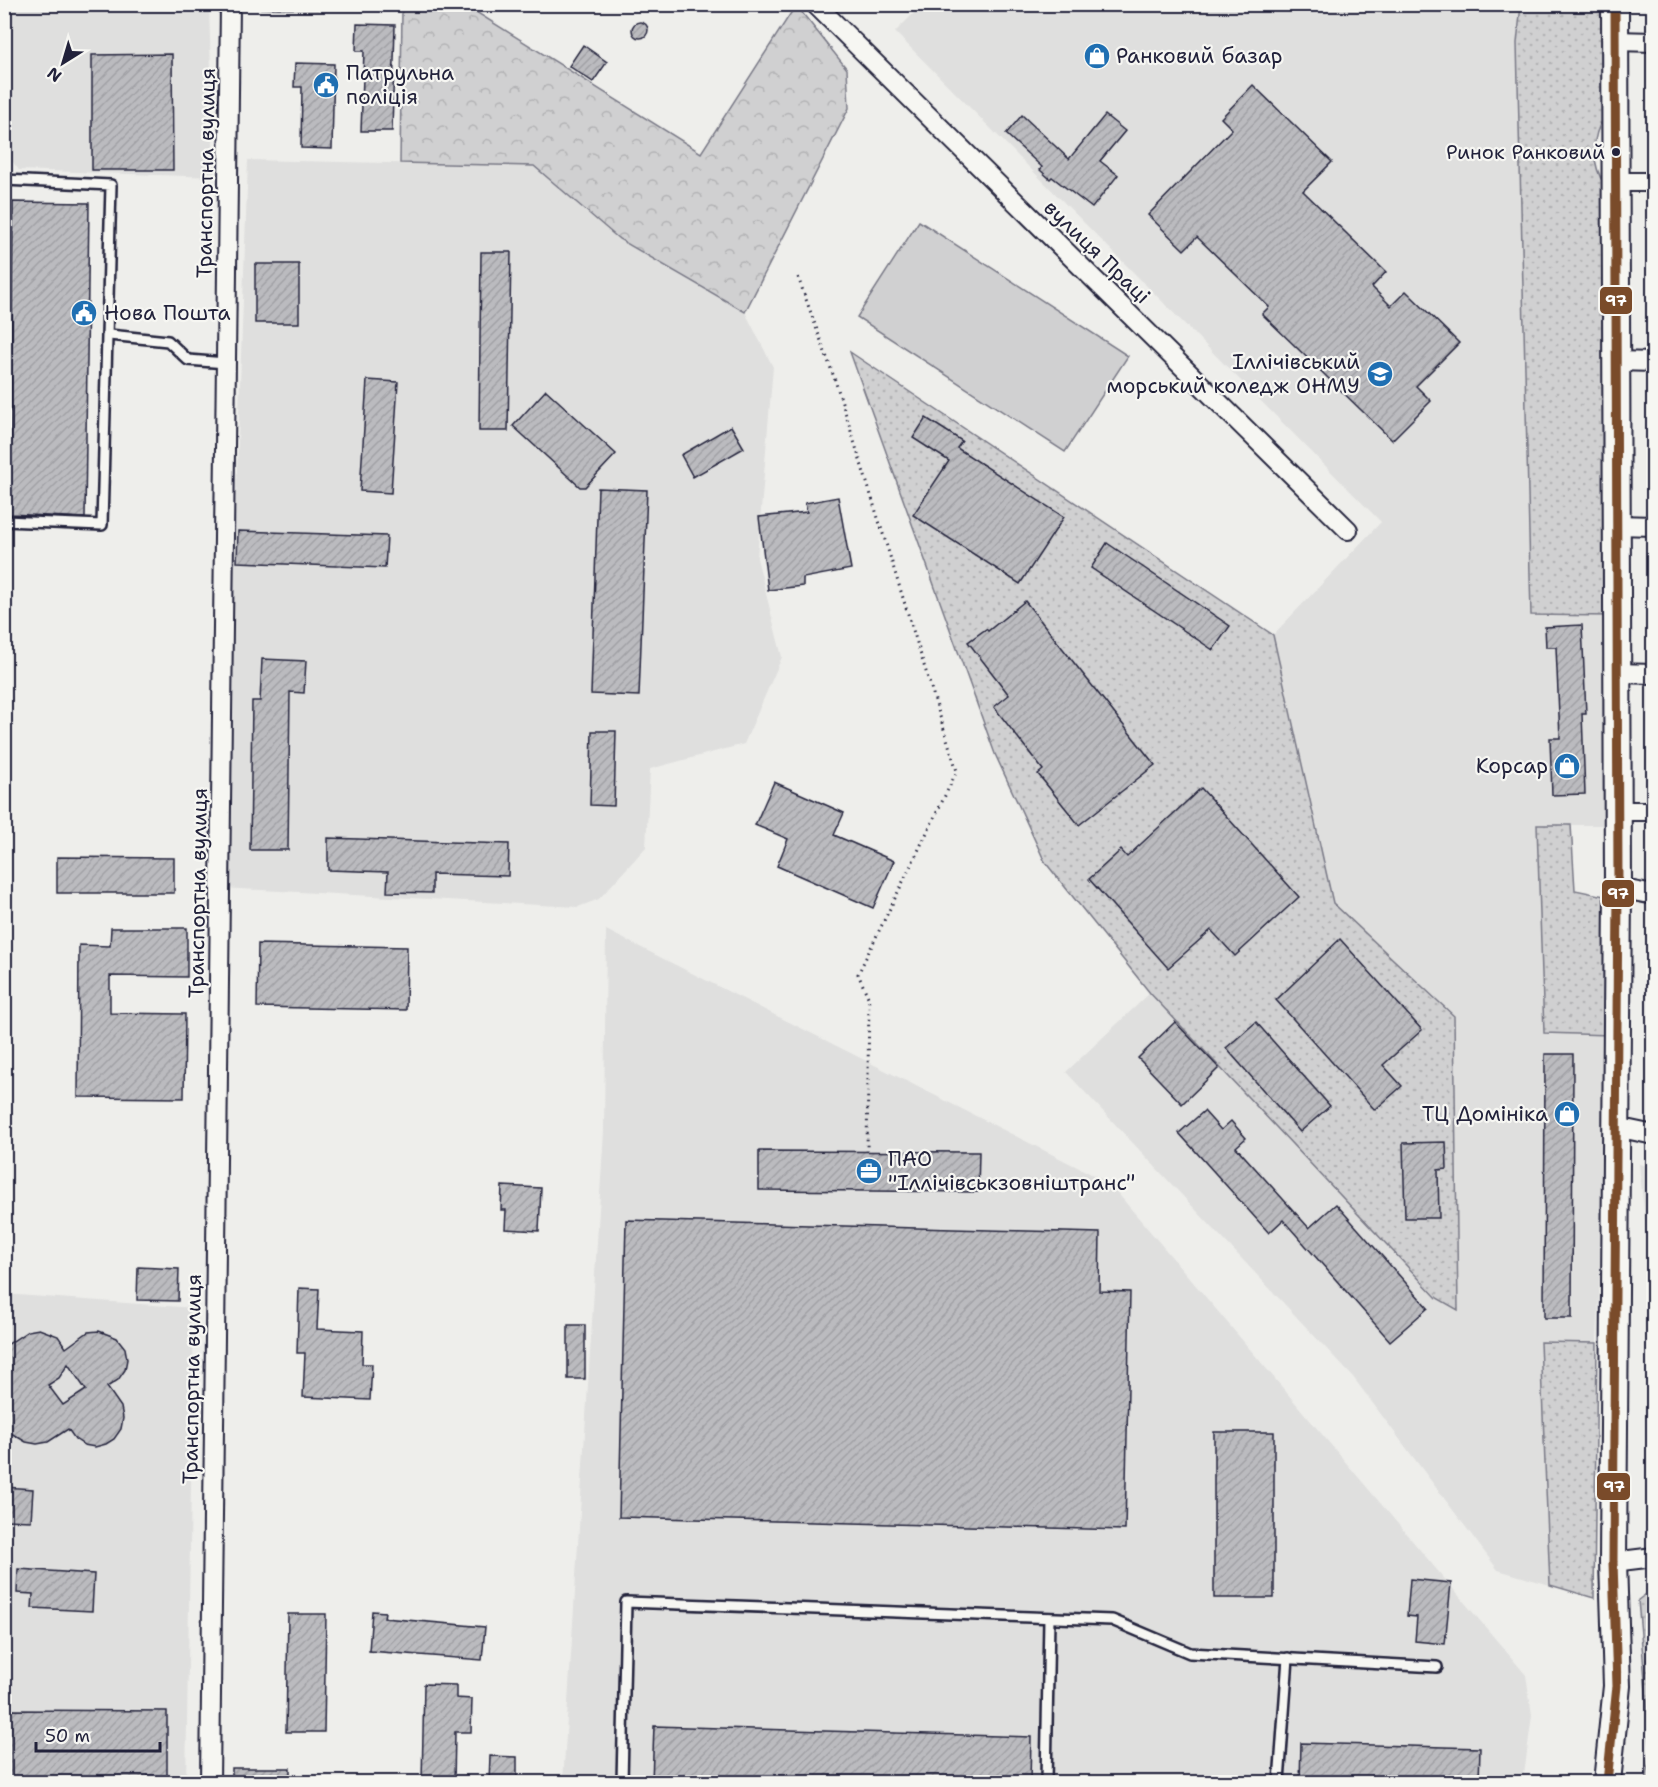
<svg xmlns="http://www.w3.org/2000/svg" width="1658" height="1787" viewBox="0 0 1658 1787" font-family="'Shantell Sans',sans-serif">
<defs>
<pattern id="grass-dots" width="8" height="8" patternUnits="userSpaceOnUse" patternTransform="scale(1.5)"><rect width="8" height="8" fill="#d0d0d1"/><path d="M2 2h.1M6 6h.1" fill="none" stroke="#b2b2b4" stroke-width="1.8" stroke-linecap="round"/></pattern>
<pattern id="forest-crowns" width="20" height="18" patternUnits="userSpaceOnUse" patternTransform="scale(1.5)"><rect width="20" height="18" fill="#d0d0d1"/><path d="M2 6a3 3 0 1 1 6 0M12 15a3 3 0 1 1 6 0" fill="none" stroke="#b2b2b4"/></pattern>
<pattern id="building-hatch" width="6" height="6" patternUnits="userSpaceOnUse" patternTransform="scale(1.5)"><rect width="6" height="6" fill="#bbbbbf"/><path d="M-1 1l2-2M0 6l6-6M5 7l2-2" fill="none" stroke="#a0a0a5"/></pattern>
</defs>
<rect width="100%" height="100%" fill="#eeeeeb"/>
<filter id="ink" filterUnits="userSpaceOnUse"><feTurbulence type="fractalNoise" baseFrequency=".0167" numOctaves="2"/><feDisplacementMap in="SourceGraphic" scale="12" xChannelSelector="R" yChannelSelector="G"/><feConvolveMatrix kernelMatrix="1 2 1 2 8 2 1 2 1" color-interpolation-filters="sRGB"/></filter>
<g filter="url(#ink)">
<!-- built -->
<g fill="#dfdfde">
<polygon points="923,4 1521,5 1517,43 1531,615 1611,616 1607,825 1538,825 1610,1035 1597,1343 1540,1343 1550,1585 1498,1570 1353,1377 1066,1072 1150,993 1437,1298 1458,1310 1454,1016 1333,903 1273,635 1381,522 895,32"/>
<polygon points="5,5 209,5 214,177 19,170 11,160 9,21 5,20"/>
<polygon points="248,160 534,166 619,239 745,312 773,367 757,558 782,657 744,744 650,769 646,847 599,899 578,907 222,888"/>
<polygon points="606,930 1109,1183 1526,1675 1532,1715 1523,1782 563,1782 604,1131"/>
<polygon points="1639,1164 1653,1167 1653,1294"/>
<polygon points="4,1294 194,1308 186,1782 5,1782"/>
</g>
<!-- grass -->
<g fill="url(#grass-dots)" stroke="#797986" stroke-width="1.5">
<path d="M1521 5H1602L1604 118C1590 138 1592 165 1605 186L1611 616 1531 615 1517 43Z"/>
<polygon points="850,352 1273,635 1333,903 1454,1016 1458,1310 1437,1298 1150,993 1045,862 995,754"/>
<polygon points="1537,825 1571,825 1575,890 1604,896 1610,901 1610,1035 1544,1033"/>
<polygon points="1540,1342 1597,1343 1594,1598 1550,1585"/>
<polygon points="1653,1589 1654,1782 1646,1782 1651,1748 1638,1600"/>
</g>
<!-- forest -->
<polygon fill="url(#forest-crowns)" stroke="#797986" stroke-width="1.5" points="251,5 465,5 701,153 796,5 847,69 849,108 745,312 619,239 534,166 400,163 402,11 251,8"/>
<!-- pitch -->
<polygon fill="#d0d0d1" stroke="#797986" stroke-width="1.5" points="919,221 1128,356 1065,452 857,317"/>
<!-- building -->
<g fill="url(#building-hatch)" stroke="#22223b" stroke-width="1.5" fill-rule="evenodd">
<circle cx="640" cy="30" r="8"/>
<polygon points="357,24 395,25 392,131 361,131 364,51 356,51"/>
<polygon points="583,45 607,62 593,82 569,66"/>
<polygon points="172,54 173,170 92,170 92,55"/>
<polygon points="295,63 334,64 332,149 301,148 302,87 294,87"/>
<polygon points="1253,85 1332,162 1303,191 1386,272 1372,287 1391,306 1406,291 1459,343 1416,386 1431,401 1392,440 1262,314 1269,307 1197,237 1184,250 1148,215 1232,129 1221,118"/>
<polygon points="1022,115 1069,159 1105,115 1125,131 1100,161 1118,175 1092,208 1052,177 1050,179 1040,170 1042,167 1006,134"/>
<polygon points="13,202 89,203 85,518 10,514"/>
<polygon points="481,252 511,252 508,431 479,431"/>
<rect x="255" y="264" width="44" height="59"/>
<polygon points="367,380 398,382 391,493 360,491"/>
<polygon points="546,390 616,454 585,487 580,487 513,426"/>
<polygon points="926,418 962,441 957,448 1064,517 1020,584 913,515 949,461 913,438"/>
<polygon points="731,426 744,448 693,477 681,455"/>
<polygon points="598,488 647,490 639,696 591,694"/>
<polygon points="838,497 851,569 803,578 803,586 768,590 759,517 807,512 805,503"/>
<polygon points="238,531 387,536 385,568 237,562"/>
<polygon points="1107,543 1230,626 1213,650 1091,568"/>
<polygon points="1025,601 1155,765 1079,825 1038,774 1043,770 994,707 1009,695 968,642 986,629 988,631"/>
<polygon points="1582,625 1586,714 1582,714 1585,794 1552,795 1550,738 1560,738 1556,647 1546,647 1545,627"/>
<polygon points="262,659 306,661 304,693 290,692 288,850 250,850 252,701 260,701"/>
<polygon points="592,731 616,731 614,806 590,805"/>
<polygon points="774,782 844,813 834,835 894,861 873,908 777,866 788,839 755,825"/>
<polygon points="1201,788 1299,897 1235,956 1211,930 1168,968 1089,879 1121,850 1127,857"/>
<polygon points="328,838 509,844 508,876 432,874 432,893 387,892 388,872 328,870"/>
<polygon points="57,857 174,858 174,893 57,893"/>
<polygon points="111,928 187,928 187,977 110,976 110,1013 185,1014 184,1098 78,1097 79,945 110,946"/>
<polygon points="1340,939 1422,1030 1383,1065 1402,1086 1375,1110 1276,1000"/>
<polygon points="258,944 407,947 406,1010 257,1007"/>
<polygon points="1175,1022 1219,1068 1182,1104 1138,1058"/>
<polygon points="1256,1022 1330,1106 1300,1132 1226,1048"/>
<polygon points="1545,1054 1573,1054 1572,1318 1544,1318"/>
<polygon points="1204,1111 1221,1130 1231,1121 1246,1138 1236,1147 1309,1228 1336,1204 1428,1308 1390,1341 1283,1220 1269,1233 1179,1133"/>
<polygon points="1446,1142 1447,1169 1438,1170 1439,1218 1405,1218 1403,1143"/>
<polygon points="759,1151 979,1152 978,1192 759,1190"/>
<polygon points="502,1186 541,1188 539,1231 505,1229 506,1210 501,1210"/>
<polygon points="626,1220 1100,1233 1099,1291 1130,1292 1125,1530 619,1517"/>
<polygon points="138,1267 179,1269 178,1301 137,1300"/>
<polygon points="299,1288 319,1289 317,1329 363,1331 362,1364 372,1364 370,1400 303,1397 305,1353 297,1353"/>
<rect x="568" y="1325" width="17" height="54"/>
<path d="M39 1329 58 1336 66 1348 88 1332 99 1331 117 1338 125 1348 127 1359 125 1370 118 1380 107 1387 121 1407 123 1418 121 1429 114 1439 106 1444 95 1447 84 1445 75 1439 68 1429 48 1442 37 1444 26 1442 4 1429V1347L28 1331ZM68 1364 86 1390 63 1405 48 1385 59 1378Z"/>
<rect x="1214" y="1432" width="60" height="166"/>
<polygon points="4,1487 33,1489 31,1521 4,1520"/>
<polygon points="18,1569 94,1574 92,1611 32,1608 33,1594 17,1593"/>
<polygon points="1410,1579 1451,1583 1445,1644 1415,1641 1417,1617 1407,1616"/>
<polygon points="372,1611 385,1612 384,1618 485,1627 482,1660 369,1651"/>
<polygon points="288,1614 326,1614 324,1732 286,1732"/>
<polygon points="424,1684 456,1685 456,1698 472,1699 471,1732 455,1732 454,1782 422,1782"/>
<polygon points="9,1710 167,1711 167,1776 148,1776 148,1782 9,1782"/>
<polygon points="654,1726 1031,1737 1030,1782 652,1782"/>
<polygon points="1301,1743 1480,1748 1479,1782 1300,1782"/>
<polygon points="490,1756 517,1757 517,1782 489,1782"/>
<rect x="232" y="1768" width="58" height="14"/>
</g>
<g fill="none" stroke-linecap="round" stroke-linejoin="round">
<defs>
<g id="lane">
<polyline points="4,180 111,185 102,525 4,521"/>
<polyline points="109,335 168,341 188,360 226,363"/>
<polyline points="622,1782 626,1602 1112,1620 1190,1653 1437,1667"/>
<polyline points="1046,1782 1049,1618"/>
<polyline points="1279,1782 1288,1658"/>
</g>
<g id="street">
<polyline points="815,4 1348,530"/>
<polyline points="1615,41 1654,42"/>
<polyline points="1617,182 1654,182"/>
<polyline points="1616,361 1654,362"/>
<polyline points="1616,525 1654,526"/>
<polyline points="1616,673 1654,674"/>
<polyline points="1616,811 1654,811"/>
<polyline points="1618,888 1654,895"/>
<polyline points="1616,1127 1654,1135"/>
<polyline points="1613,1562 1654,1557"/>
<polyline points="210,1782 230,4"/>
</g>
<polyline id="secondary" points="1607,1782 1617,1686 1613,1562 1618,888 1615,4"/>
</defs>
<!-- lane casing -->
<use href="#lane" stroke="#22223b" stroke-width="14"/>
<!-- street casing -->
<use href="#street" stroke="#22223b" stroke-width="22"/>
<!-- secondary casing -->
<use href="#secondary" stroke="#22223b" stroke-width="30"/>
<!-- path -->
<polyline stroke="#22223b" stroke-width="3" stroke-dasharray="1.5 4.5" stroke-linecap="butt" points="798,277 835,380 957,771 858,974 869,999 867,1152"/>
<!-- lane -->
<use href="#lane" stroke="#f6f6f2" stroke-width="9"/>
<!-- street -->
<use href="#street" stroke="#f6f6f2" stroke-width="18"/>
<!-- secondary -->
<use href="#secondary" stroke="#f6f6f2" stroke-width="26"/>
<defs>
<polyline id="bus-1" points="1607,1782 1617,1686 1613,1562 1618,888 1615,4"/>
</defs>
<!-- bus-1 casing -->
<use href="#bus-1" stroke="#f6f6f2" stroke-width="14"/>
<!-- bus-1 -->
<use href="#bus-1" stroke="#7a4b2a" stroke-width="9"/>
</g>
</g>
<!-- icons -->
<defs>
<symbol id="shop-disc" viewBox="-11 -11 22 22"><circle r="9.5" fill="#1f6fb2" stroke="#f6f6f2"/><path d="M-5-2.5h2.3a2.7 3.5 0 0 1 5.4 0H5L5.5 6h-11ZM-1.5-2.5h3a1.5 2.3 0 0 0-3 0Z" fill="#fff"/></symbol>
<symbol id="civic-disc" viewBox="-11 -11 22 22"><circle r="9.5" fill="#1f6fb2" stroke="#f6f6f2"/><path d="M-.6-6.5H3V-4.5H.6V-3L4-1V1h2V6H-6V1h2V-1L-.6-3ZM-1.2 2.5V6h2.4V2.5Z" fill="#fff"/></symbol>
<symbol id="university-disc" viewBox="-11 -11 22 22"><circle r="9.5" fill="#1f6fb2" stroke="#f6f6f2"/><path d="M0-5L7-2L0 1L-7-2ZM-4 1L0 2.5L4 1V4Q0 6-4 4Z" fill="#fff"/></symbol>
<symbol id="office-disc" viewBox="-11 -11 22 22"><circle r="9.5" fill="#1f6fb2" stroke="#f6f6f2"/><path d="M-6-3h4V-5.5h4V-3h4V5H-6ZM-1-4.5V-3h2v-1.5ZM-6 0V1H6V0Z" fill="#fff"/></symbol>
</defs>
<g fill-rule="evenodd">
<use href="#shop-disc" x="1082" y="41" width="30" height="30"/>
<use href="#civic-disc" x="311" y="70" width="30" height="30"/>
<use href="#civic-disc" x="69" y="298" width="30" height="30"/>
<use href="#university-disc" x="1365" y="359" width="30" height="30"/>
<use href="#shop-disc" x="1552" y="751" width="30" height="30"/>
<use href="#shop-disc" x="1552" y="1099" width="30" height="30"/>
<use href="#office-disc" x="854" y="1156" width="30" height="30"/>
</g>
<!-- markers -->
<circle fill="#22223b" stroke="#f6f6f2" stroke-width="2" cx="1616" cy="152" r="5"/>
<g text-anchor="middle" stroke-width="4.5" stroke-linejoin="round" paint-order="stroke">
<!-- bus labels -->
<g font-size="20" fill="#22223b" stroke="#f6f6f2" text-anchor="end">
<text x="1605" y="159">Ринок Ранковий</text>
</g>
<!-- poi labels -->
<g font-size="21" fill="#22223b" stroke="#f6f6f2" text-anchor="start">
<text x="1116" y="63">Ранковий базар</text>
<text x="346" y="80">Патрульна<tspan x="346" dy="24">поліція</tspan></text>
<text x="104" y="320">Нова Пошта</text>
<text x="1360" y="369" text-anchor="end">Іллічівський<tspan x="1360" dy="24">морський коледж ОНМУ</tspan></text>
<text x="1548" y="773" text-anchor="end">Корсар</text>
<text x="1548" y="1121" text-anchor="end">ТЦ Домініка</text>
<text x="888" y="1166">ПАО<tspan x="888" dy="24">"Іллічівськзовніштранс"</tspan></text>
</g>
<!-- street labels -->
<g font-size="21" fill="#22223b" stroke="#f6f6f2">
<text transform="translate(206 173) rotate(-89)" y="7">Транспортна вулиця</text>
<text transform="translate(1097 252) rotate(44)" y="7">вулиця Праці</text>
<text transform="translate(198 893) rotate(-89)" y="7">Транспортна вулиця</text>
<text transform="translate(192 1379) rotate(-89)" y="7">Транспортна вулиця</text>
</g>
</g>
<g stroke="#f6f6f2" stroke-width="2">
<rect x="1599" y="286" width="34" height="29" rx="6" fill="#7a4b2a"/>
<rect x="1601" y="879" width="34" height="29" rx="6" fill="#7a4b2a"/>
<rect x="1596" y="1472" width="35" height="29" rx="6" fill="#7a4b2a"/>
</g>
<g font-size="16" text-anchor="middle" font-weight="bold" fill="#fff">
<text x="1616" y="306">97</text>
<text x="1618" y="899">97</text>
<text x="1614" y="1492">97</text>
</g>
<!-- margin -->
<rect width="1658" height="1787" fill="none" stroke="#f6f6f2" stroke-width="24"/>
<rect x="12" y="12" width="1634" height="1763" fill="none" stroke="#22223b" stroke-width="2" filter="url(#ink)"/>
<!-- north arrow -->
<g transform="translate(63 63) rotate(217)" stroke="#f6f6f2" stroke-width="4.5" paint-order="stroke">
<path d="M0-4.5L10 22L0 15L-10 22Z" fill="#22223b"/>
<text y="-9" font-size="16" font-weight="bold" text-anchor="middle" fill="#22223b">N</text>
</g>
<!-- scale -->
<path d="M36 1742v9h124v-9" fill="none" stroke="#22223b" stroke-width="3"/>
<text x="45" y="1742" font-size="18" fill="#22223b" stroke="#f6f6f2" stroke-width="4.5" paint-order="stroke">50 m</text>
</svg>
